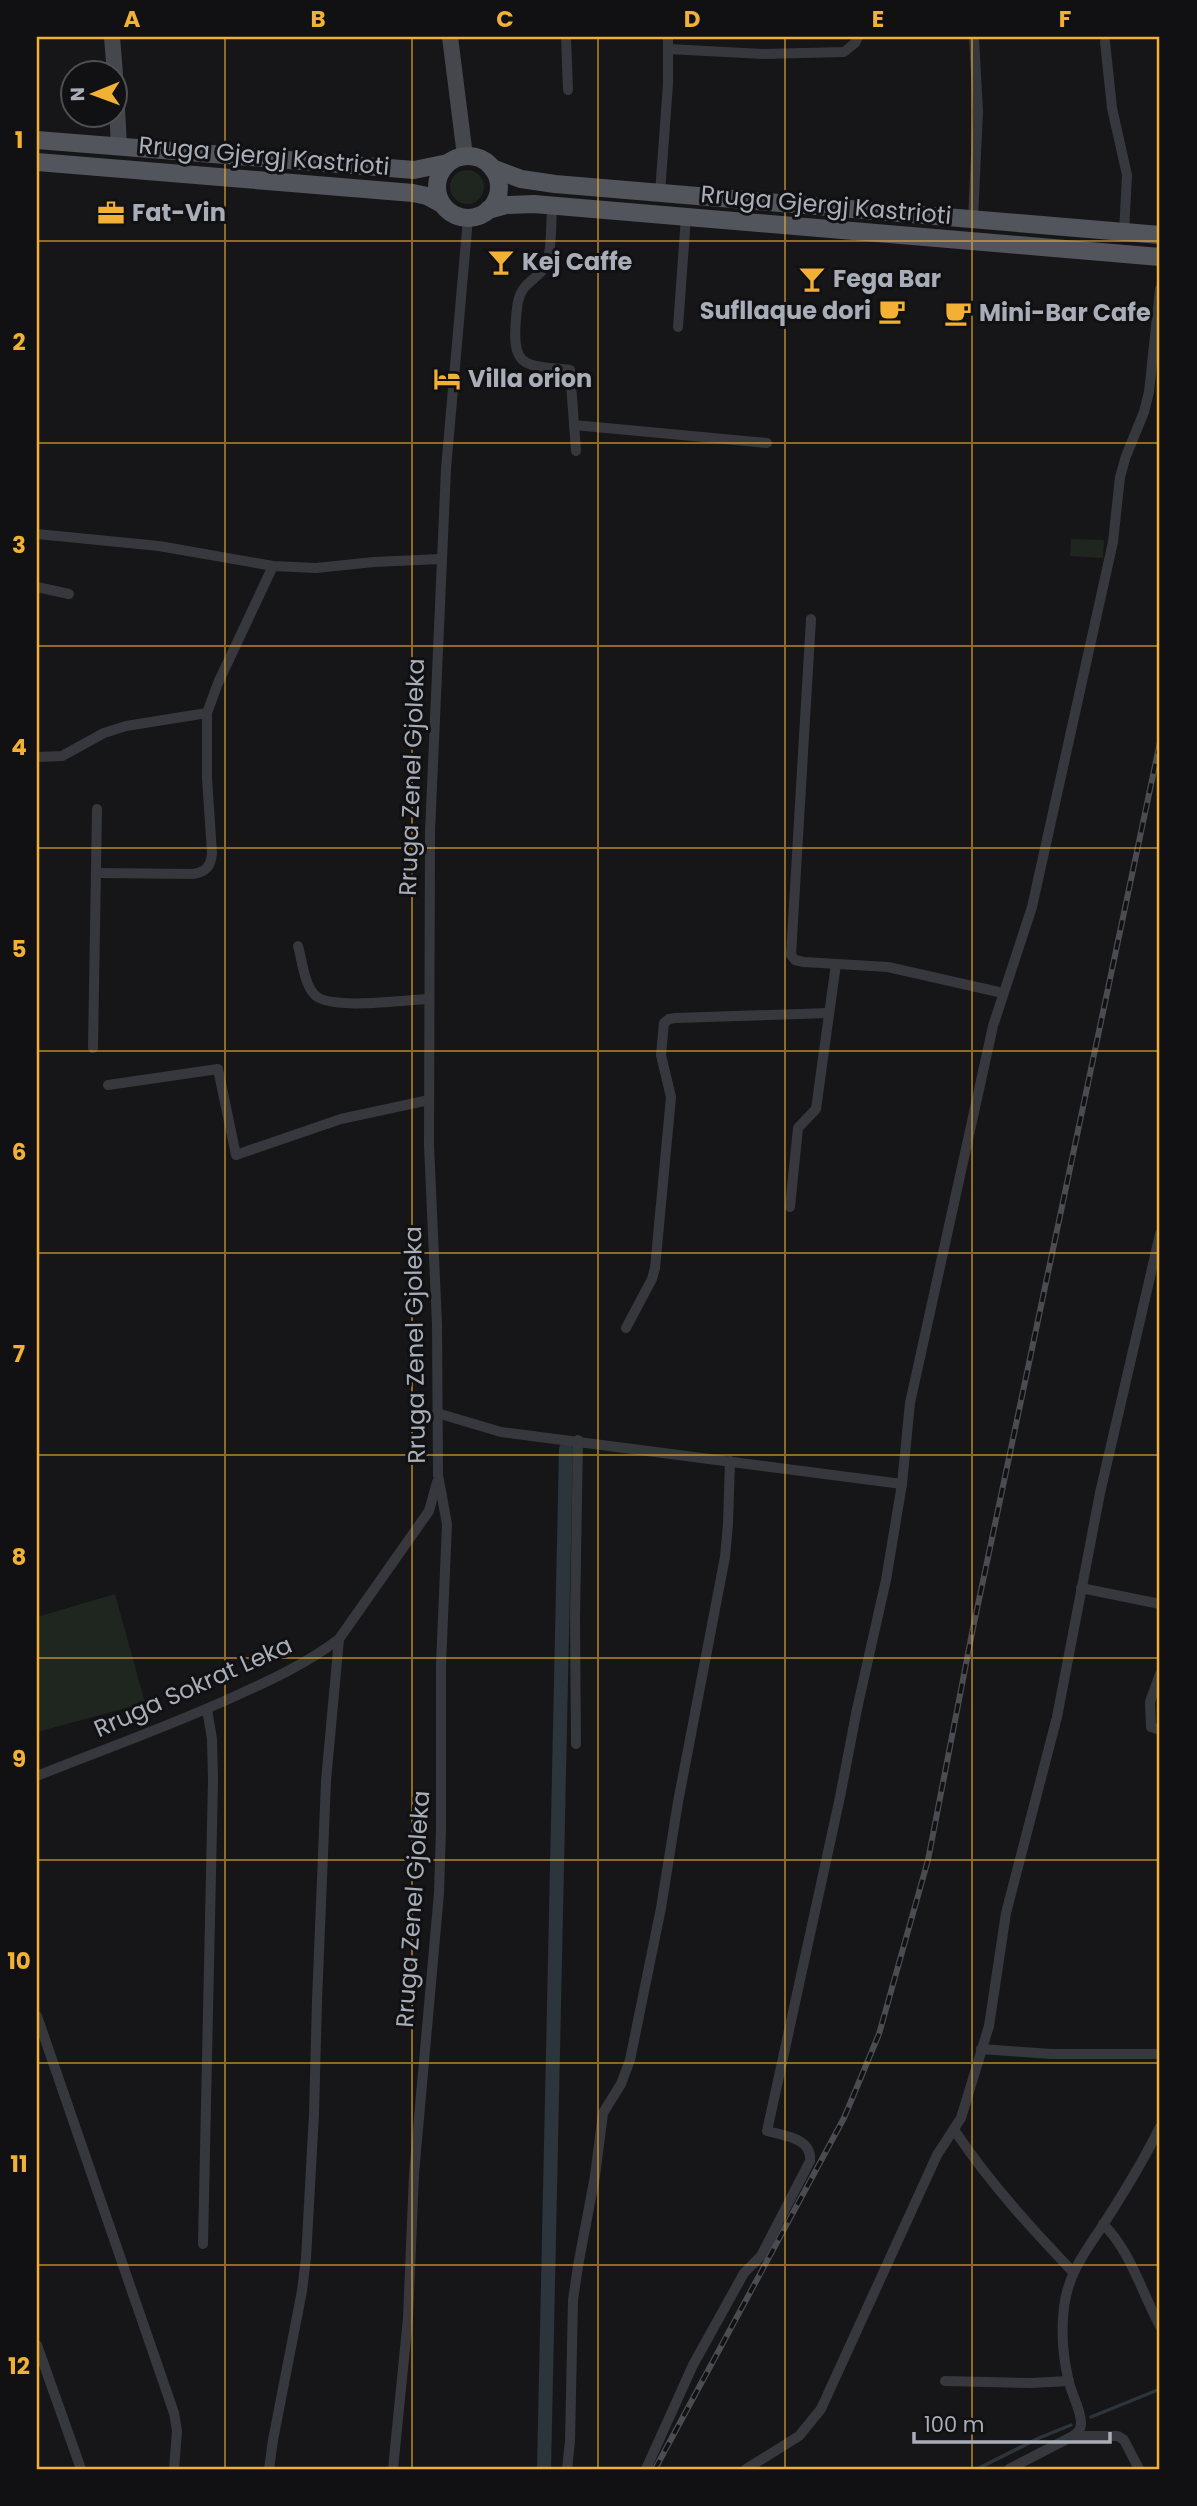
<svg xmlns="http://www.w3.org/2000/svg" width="1197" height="2506" viewBox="0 0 1197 2506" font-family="Poppins,sans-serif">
<rect width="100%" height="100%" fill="#161618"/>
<!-- green -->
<g fill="#1e261f">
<circle cx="467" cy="187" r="17"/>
<polygon points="1071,539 1104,540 1103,558 1070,556"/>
<polygon points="115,1594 145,1703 37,1732 37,1617"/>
</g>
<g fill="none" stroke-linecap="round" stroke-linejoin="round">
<!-- stream -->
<g stroke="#2c353c" stroke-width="3.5">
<polyline points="1091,2417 1160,2389"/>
<polyline points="977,2469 1039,2438 1071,2425"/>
</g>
<!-- canal -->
<polyline stroke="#2c353c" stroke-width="14" points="544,2469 566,1449"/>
<!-- street -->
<g stroke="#37383d" stroke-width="10">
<polyline points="566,37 568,90"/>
<polyline points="1105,42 1112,108 1127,175 1124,232"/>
<polyline points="668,49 763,54 844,52 855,43 858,37"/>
<polyline points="660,193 668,84 668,37"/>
<path d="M552 205C551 222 552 243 548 259 545 273 532 278 524 288 517 297 517 309 516 319 511 370 527 365 570 370L576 451"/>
<polyline points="973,219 978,112 974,37"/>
<polyline points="678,327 686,217"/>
<polyline points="574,425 767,443"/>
<polyline points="37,534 159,546 273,566 316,568 374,562 441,559"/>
<polyline points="37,587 69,594"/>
<polyline points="811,619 791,955 795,960 804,962 888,967 1003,993"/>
<polyline points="37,757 62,756 104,733 126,726 207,713"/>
<path d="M96 873 193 874C206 872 211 866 212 853L207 778V713L218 683 273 566"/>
<path d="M298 946C302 960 304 983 314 994 327 1011 406 1000 428 999"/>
<polyline points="93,1048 97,809"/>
<polyline points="108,1085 218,1069 236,1155 341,1119 429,1100"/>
<polyline points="790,1207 798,1128 816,1109 836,964"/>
<polyline points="626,1328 652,1279 655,1268 671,1097 661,1055 664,1023 669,1019 676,1018 829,1013"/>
<polyline points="437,1413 501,1432 902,1484 910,1403 993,1026 1032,907 1113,542 1120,477 1126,456 1144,412 1149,392 1160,289"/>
<polyline points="1081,1588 1160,1604"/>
<polyline points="1160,1674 1150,1702 1151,1727 1160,1730"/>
<polyline points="576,1744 575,1618 578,1440"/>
<path d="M37 1776C102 1750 167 1727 231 1698 269 1681 306 1664 339 1639L429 1511 437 1482"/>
<polyline points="37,2016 174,2413 177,2431 174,2469"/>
<polyline points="981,2049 1051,2054 1160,2054"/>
<path d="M955 2131C989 2182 1031 2228 1073 2272"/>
<path d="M1103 2224C1130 2250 1142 2293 1160 2326"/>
<polyline points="203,2244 213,1780 212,1739 207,1709"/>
<polyline points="37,2345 81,2469"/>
<polyline points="945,2381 1031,2383 1069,2381"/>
<polyline points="1073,2436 1118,2436 1124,2440 1139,2469"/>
<polyline points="269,2469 273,2440 302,2291 306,2258 314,2114 317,2001 326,1781 339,1639"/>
<polyline points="393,2469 408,2318 414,2174 439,1893 441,1829 441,1665 447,1524 438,1475 437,1324 429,1145 430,832 446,469 468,218"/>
<polyline points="567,2469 570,2441 573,2300 578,2266 595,2176 603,2113 621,2084 630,2060 661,1908 678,1802 725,1557 728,1524 730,1461"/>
<path d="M646 2469 693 2365 744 2273 761 2256 810 2161C812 2138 785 2136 767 2131L840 1797 857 1709 886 1580 902 1484"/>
<polyline points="746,2469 799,2436 821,2409 937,2155 961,2118 989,2026 1006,1913 1057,1717 1100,1493 1160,1234"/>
<path d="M1009 2469 1073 2436C1077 2433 1081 2430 1081 2423 1081 2410 1072 2395 1069 2382 1063 2358 1061 2331 1064 2307 1068 2274 1085 2252 1103 2225 1123 2194 1144 2160 1160 2127"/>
</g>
<!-- secondary -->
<g stroke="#45474d" stroke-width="16">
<polyline points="112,37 115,74"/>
<polyline points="450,37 465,156"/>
<polyline points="116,89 119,147"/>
</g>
<!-- primary -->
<g stroke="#53555c" stroke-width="18">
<polyline points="37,140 414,170 448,163"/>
<circle cx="468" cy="187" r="31"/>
<polyline points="37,162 413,193 427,196 442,204"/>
<polyline points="492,168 521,179 555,184 1160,235"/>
<polyline points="488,210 506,205 534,204 1160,257"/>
</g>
<defs>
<polyline id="rail" points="655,2469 844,2118 879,2034 928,1860 972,1633 1160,742"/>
</defs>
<!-- rail casing -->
<use href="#rail" stroke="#4a4c52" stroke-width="6"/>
<!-- rail -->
<use href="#rail" stroke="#111113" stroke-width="3.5" stroke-dasharray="10" stroke-linecap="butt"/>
</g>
<!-- grid -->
<path fill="none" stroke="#f2b134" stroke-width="2" stroke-opacity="0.55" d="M225 37V2469M412 37V2469M598 37V2469M785 37V2469M972 37V2469M37 241H1160M37 443H1160M37 646H1160M37 848H1160M37 1051H1160M37 1253H1160M37 1455H1160M37 1658H1160M37 1860H1160M37 2063H1160M37 2265H1160"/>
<!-- icons -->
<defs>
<symbol id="office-bare" viewBox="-9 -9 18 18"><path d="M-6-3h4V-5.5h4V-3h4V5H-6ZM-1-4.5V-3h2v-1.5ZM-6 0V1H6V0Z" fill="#f2b134" stroke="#111113" stroke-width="2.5" paint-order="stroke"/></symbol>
<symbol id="bar-bare" viewBox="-9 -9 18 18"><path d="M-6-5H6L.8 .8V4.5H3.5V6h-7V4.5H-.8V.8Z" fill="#f2b134" stroke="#111113" stroke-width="2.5" paint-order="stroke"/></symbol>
<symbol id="cafe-bare" viewBox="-9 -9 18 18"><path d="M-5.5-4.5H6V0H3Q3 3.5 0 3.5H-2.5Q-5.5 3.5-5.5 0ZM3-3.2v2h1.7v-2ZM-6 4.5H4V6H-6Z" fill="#f2b134" stroke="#111113" stroke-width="2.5" paint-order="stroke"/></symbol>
<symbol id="hotel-bare" viewBox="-9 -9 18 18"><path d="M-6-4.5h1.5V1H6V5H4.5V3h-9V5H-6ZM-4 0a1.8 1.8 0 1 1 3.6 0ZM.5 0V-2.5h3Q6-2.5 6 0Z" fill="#f2b134" stroke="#111113" stroke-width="2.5" paint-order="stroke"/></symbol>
</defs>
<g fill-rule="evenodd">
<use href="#office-bare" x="92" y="194" width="38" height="38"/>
<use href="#bar-bare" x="482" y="243" width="38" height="38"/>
<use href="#bar-bare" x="793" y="260" width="38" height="38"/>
<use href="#cafe-bare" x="873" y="292" width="38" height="38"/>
<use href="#cafe-bare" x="939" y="294" width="38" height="38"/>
<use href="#hotel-bare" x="428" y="360" width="38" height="38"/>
</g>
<g text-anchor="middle" stroke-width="6" stroke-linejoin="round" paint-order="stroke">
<!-- street labels -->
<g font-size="24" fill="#a8adb8" stroke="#111113">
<text transform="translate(264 156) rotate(5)" y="8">Rruga Gjergj Kastrioti</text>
<text transform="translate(826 205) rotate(5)" y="8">Rruga Gjergj Kastrioti</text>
<text transform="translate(412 777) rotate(-88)" y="8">Rruga Zenel Gjoleka</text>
<text transform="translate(415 1345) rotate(-91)" y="8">Rruga Zenel Gjoleka</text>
<text transform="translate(193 1687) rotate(-24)" y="8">Rruga Sokrat Leka</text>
<text transform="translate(413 1909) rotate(-86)" y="8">Rruga Zenel Gjoleka</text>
</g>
<!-- poi labels -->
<g font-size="24" font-weight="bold" fill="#a8adb8" stroke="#111113" text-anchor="start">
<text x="132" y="221">Fat-Vin</text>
<text x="522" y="270">Kej Caffe</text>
<text x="833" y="287">Fega Bar</text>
<text x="871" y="319" text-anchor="end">Sufllaque dori</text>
<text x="979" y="321">Mini-Bar Cafe</text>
<text x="468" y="387">Villa orion</text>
</g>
</g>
<!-- border -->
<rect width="1197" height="2506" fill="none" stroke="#111113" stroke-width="77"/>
<!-- north arrow -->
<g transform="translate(94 94) rotate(269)"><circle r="33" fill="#111113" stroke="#4d4f55" stroke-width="2"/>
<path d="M0-5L12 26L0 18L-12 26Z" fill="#f2b134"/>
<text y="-10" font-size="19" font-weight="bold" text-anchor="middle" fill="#a8adb8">N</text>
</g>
<!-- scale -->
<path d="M914 2432v10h196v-10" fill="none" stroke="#a8adb8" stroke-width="3.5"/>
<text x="924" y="2432" font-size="21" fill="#a8adb8" stroke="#111113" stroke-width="5" paint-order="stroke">100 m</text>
<rect x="38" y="38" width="1120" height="2430" fill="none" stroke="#f2b134" stroke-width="2.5"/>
<g font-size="23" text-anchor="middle" font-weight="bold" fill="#f2b134">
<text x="132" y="27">A</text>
<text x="318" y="27">B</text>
<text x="505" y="27">C</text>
<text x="692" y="27">D</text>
<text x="878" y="27">E</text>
<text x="1065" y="27">F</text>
<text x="19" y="148">1</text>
<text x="19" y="350">2</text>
<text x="19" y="553">3</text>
<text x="19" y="755">4</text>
<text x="19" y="957">5</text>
<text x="19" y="1160">6</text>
<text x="19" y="1362">7</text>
<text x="19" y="1565">8</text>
<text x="19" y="1767">9</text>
<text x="19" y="1969">10</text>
<text x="19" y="2172">11</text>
<text x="19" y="2374">12</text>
</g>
</svg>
